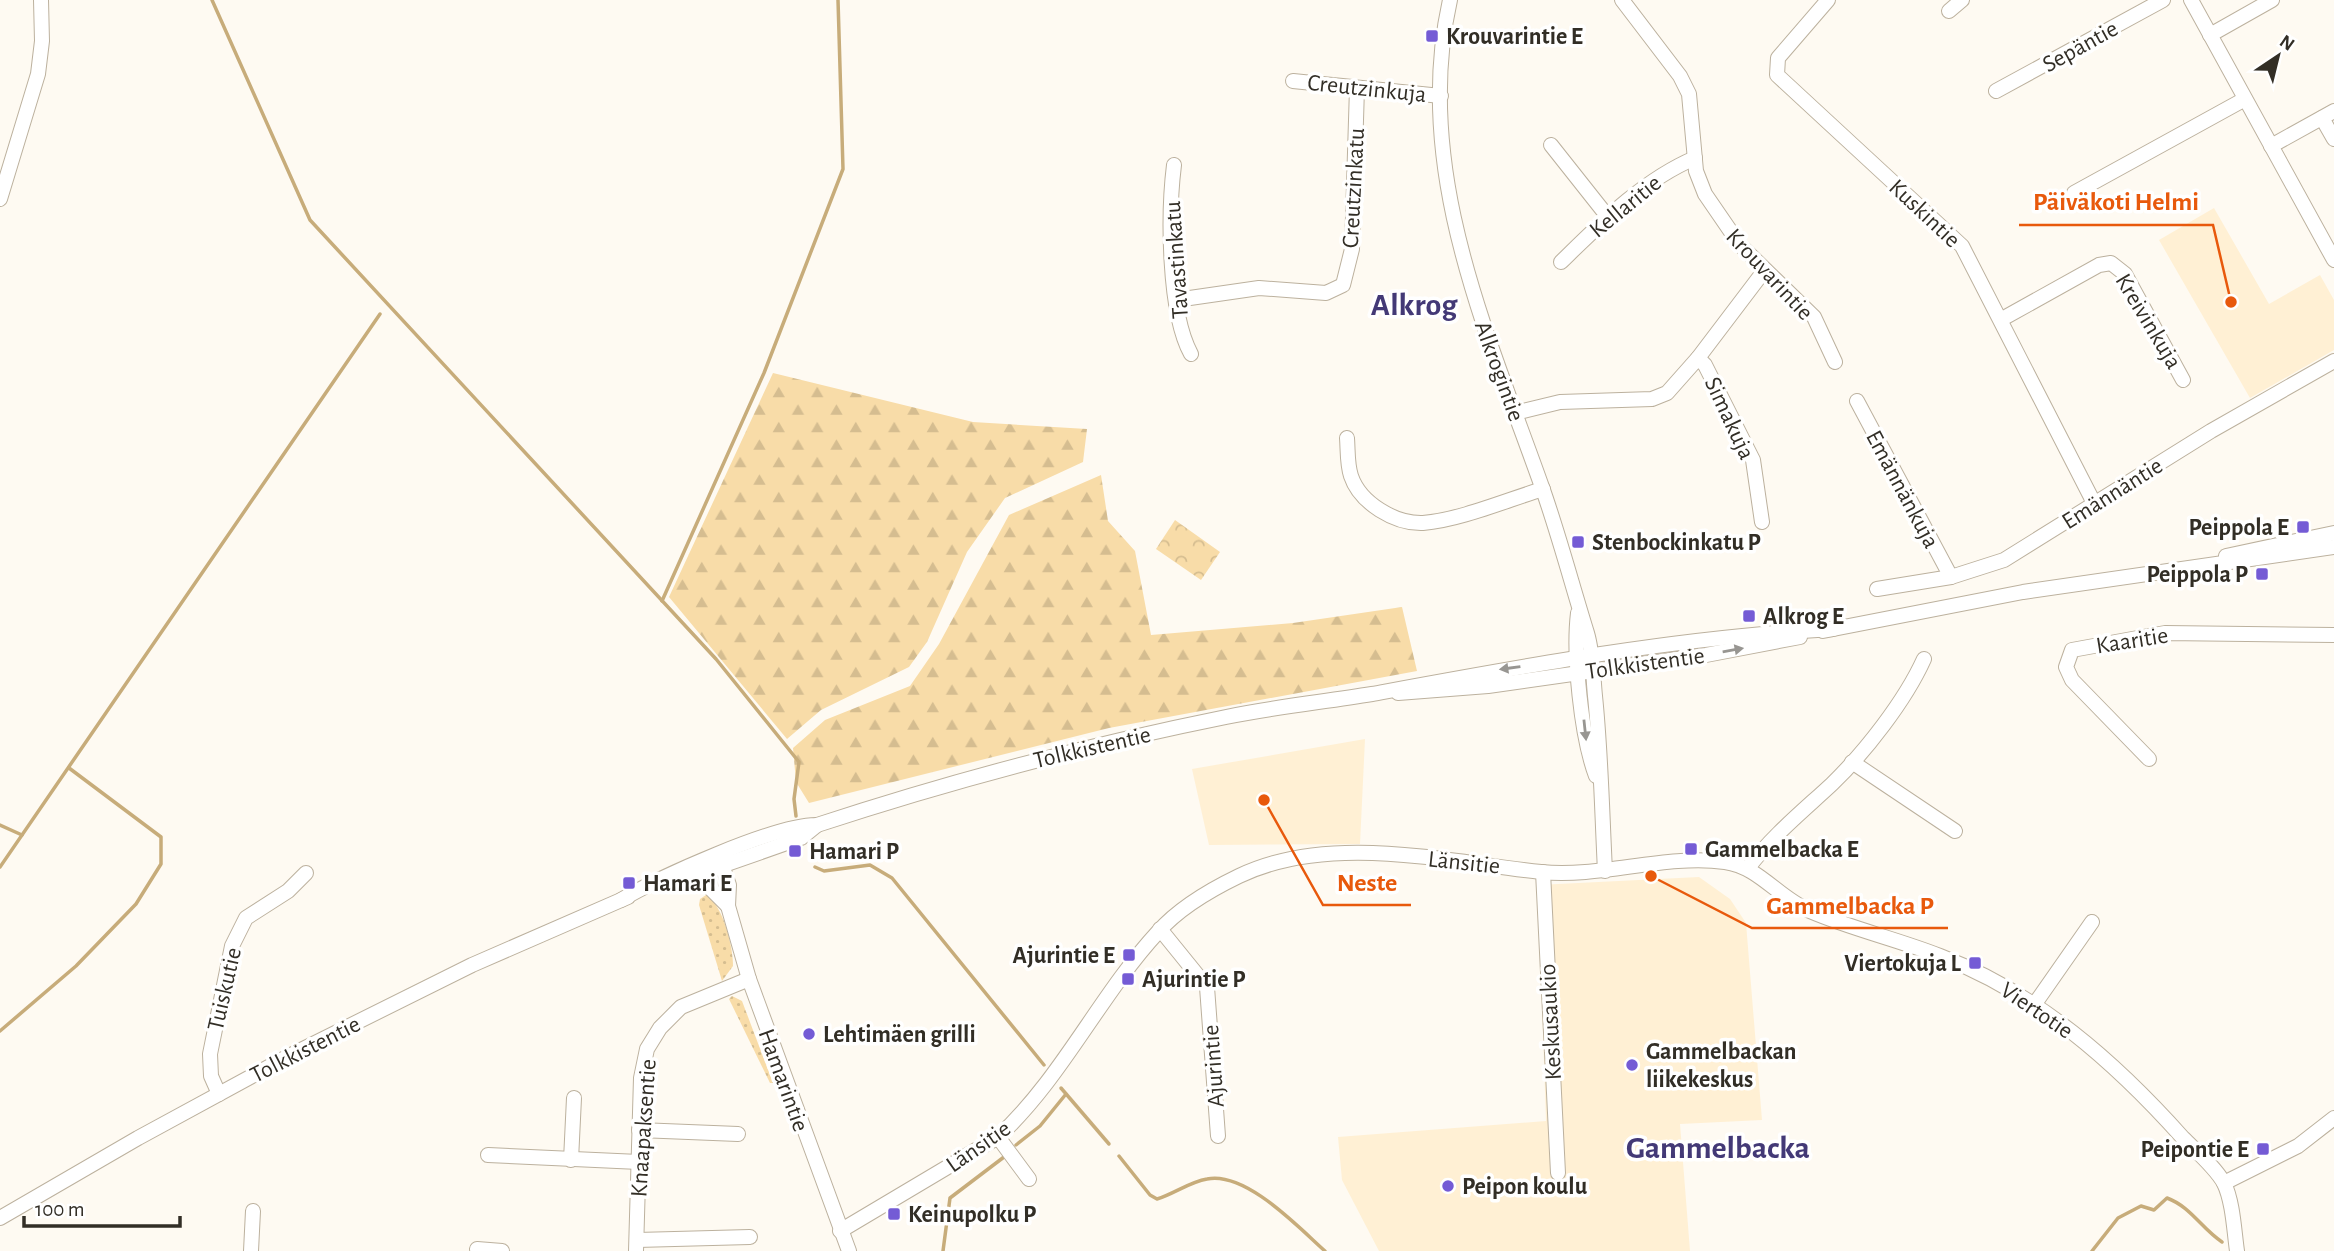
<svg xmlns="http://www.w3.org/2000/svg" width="2334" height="1251" viewBox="0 0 2334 1251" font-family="'Alegreya Sans',sans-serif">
<defs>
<pattern id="grass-dots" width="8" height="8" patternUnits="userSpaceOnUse" patternTransform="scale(1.75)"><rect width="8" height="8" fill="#f8dca8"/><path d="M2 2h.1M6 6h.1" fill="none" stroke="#d5bd90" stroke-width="1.8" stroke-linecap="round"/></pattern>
<pattern id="forest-firs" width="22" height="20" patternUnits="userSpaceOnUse" patternTransform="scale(1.75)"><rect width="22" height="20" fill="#f8dca8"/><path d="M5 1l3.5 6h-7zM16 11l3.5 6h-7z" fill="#d5bd90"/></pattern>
<pattern id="park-crowns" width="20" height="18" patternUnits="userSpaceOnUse" patternTransform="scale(1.75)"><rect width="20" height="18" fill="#f8dca8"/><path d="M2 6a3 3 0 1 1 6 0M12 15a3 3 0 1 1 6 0" fill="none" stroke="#d5bd90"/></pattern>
</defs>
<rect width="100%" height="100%" fill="#fefaf2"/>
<!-- built -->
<g fill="#fff0d4">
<polygon points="2214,208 2269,304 2320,275 2334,300 2334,350 2250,398 2159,240"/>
<polygon points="1365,739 1360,844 1209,845 1192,769"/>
<polygon points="1699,877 1730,899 1746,923 1762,1120 1680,1124 1690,1251 1379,1251 1342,1180 1338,1137 1546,1121 1538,885"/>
</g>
<!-- grass -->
<g fill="url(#grass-dots)">
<path d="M706 895C723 905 733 946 733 966L722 981 699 905 700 899Z"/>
<polygon points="732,996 742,1001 773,1083 770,1083 729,999"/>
</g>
<!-- forest -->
<g fill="url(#forest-firs)">
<polygon points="773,373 973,422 1087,429 1083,462 1005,498 967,552 927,642 909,667 821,710 787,739 669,597"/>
<polygon points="1101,475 1108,521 1135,551 1151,635 1293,623 1402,607 1417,671 1109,728 809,803 796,782 793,748 825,720 910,686 939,644 1009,515"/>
</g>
<!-- park -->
<polygon fill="url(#park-crowns)" points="1175,520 1220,552 1201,580 1156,549"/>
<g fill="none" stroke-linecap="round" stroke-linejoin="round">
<!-- stream -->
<g stroke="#c7ac7a" stroke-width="3.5">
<polyline points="212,0 310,220 716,659 799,762 794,799 796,816"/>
<polyline points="662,601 764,373 843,169 838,0"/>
<polyline points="0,825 22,835"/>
<polyline points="0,867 380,314"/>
<polyline points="815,867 824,871 870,865 892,878 1044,1065"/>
<polyline points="0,1031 76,966 136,904 161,864 161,837 69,768"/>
<polyline points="1061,1088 1109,1144"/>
<polyline points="1016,1145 1040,1126 1066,1094"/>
<path d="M1119 1156 1150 1195 1157 1199C1174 1194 1189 1182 1207 1179 1246 1171 1299 1228 1325 1251"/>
<polyline points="943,1251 950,1198 1004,1157"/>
<path d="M2092 1251 2118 1218 2141 1206 2154 1210 2167 1198C2191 1207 2201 1228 2222 1242"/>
</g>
<defs>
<g id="minor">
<path d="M1450 0C1412 168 1487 332 1542 487 1559 535 1572 585 1587 633 1593 653 1593 676 1595 696 1601 754 1602 813 1605 871"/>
<polyline points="1622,0 1680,76 1689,94 1696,171 1705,194 1740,245 1814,317 1835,362"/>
<polyline points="1828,0 1778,58 1777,75 1962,246 2094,503"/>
<polyline points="2191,0 2334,260"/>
<polyline points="1949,11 1962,0"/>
<polyline points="2210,35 2272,0"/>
<polyline points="1293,81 1441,96"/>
<polyline points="1996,91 2163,0"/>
<polyline points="2322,118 2334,139"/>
<polyline points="1551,145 1608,217"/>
<polyline points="2271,146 2334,111"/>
<path d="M1174 165C1168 213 1168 312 1191 354"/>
<polyline points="2074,193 2245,99"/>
<polyline points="0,199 38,74 42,41 41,0"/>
<path d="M1561 262C1601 223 1643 180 1695 158"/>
<polyline points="1176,300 1259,288 1326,293 1343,285 1352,249 1357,88"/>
<polyline points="2002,319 2099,265 2111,263 2125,274 2183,380"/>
<polyline points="1698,358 1705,365 1753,460 1762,522"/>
<polyline points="1857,401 1951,577"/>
<polyline points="1515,413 1560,402 1652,399 1667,393 1698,358 1764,271"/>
<path d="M1347 438C1348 451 1347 464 1351 476 1360 503 1395 524 1423 523 1460 520 1507 500 1543 489"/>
<polyline points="2226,556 2334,533"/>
<polyline points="1877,589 1951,577 2004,560 2211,431 2334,361"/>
<path d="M1578 613C1573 655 1581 736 1596 776"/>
<polyline points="1823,631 2023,592 2334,547"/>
<polyline points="1398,693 1488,686 1706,655 1800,637"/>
<polyline points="2149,759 2072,680 2066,667 2072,650 2165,633 2334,635"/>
<polyline points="1852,762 1955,831"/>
<polyline points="720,859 729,885 728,906 749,979 849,1251"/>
<polyline points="703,863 712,890 728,906"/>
<path d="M1748 868C1772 836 1803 811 1832 784 1865 752 1905 701 1924 659"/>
<polyline points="1543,872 1558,1173"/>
<polyline points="664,886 801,838 817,825"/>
<path d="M621 900C657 878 777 824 817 825 951 781 1087 745 1226 717 1274 707 1323 702 1372 694 1524 666 1678 637 1833 629"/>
<polyline points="1160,929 1207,987 1218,1136"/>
<polyline points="2034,1005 2092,922"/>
<polyline points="219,1094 211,1076 210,1054 232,946 246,918 288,891 306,873"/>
<polyline points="639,1130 738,1134"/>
<polyline points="998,1137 1029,1179"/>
<polyline points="488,1155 639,1162"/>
<polyline points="571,1160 574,1098"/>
<polyline points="2224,1183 2298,1146 2334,1118"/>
<polyline points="0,1218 138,1138 287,1057 472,965 628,897"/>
<path d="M840 1231 998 1137C1062 1078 1099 996 1158 932 1179 908 1210 890 1239 876 1331 832 1446 862 1541 872 1602 878 1664 854 1725 862 1760 867 1778 898 1810 911 1852 929 1897 939 1940 956 2037 993 2115 1062 2183 1138 2196 1151 2215 1167 2224 1183 2233 1202 2234 1230 2237 1251"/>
<polyline points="637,1240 750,1237"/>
<polyline points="477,1249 502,1251"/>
<polyline points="251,1251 253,1211"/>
<polyline points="636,1251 641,1078 647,1049 660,1028 681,1007 749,979"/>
</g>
</defs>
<!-- minor casing -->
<use href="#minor" stroke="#bcb19e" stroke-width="16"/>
<!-- minor -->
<use href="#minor" stroke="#fff" stroke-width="14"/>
</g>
<!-- one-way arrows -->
<defs><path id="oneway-solid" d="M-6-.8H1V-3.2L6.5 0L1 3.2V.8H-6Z" transform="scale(1.75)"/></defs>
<g fill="#989692">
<use href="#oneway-solid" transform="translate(1733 650) rotate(-10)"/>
<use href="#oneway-solid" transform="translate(1510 668) rotate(172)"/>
<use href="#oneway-solid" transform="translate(1585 730) rotate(84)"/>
</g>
<!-- markers -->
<g fill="#745bd5" stroke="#fff" stroke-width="2.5">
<rect x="1425" y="29" width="14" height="14" rx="3.5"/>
<rect x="2296" y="520" width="14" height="14" rx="3.5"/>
<rect x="1571" y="535" width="14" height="14" rx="3.5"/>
<rect x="2255" y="567" width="14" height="14" rx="3.5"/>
<rect x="1742" y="609" width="14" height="14" rx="3.5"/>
<rect x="1684" y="842" width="14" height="14" rx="3.5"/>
<rect x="788" y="844" width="14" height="14" rx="3.5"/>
<rect x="622" y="876" width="14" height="14" rx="3.5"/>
<rect x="1122" y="948" width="14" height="14" rx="3.5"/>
<rect x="1968" y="956" width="14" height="14" rx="3.5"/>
<rect x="1121" y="972" width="14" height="14" rx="3.5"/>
<circle cx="809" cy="1034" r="7"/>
<circle cx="1632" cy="1065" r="7"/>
<rect x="2256" y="1142" width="14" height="14" rx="3.5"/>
<circle cx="1448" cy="1186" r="7"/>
<rect x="887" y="1207" width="14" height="14" rx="3.5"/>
</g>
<g text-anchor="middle" stroke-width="7" stroke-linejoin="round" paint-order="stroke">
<!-- poi labels -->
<g font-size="24" font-weight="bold" fill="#322e26" stroke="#fff" text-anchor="start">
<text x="1446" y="44">Krouvarintie E</text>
<text x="2289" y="535" text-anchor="end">Peippola E</text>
<text x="1592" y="550">Stenbockinkatu P</text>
<text x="2248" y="582" text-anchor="end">Peippola P</text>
<text x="1763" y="624">Alkrog E</text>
<text x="1705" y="857">Gammelbacka E</text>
<text x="809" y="859">Hamari P</text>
<text x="643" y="891">Hamari E</text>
<text x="1115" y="963" text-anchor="end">Ajurintie E</text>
<text x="1961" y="971" text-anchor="end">Viertokuja L</text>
<text x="1142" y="987">Ajurintie P</text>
<text x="823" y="1042">Lehtimäen grilli</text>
<text x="1646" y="1059">Gammelbackan<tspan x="1646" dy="28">liikekeskus</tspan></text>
<text x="2249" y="1157" text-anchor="end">Peipontie E</text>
<text x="1462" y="1194">Peipon koulu</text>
<text x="908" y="1222">Keinupolku P</text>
</g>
<!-- street labels -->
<g font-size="24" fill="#322e26" stroke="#fff">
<text transform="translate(2080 46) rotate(-29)" y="8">Sepäntie</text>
<text transform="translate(1367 88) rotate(6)" y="8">Creutzinkuja</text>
<text transform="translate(1353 188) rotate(-87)" y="8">Creutzinkatu</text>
<text transform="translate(1625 206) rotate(-39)" y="8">Kellaritie</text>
<text transform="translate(1925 213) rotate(43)" y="8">Kuskintie</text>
<text transform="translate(1176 260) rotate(-94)" y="8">Tavastinkatu</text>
<text transform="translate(1770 274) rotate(47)" y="8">Krouvarintie</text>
<text transform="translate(2149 321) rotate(59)" y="8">Kreivinkuja</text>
<text transform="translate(1500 371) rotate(70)" y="8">Alkrogintie</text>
<text transform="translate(1730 418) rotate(65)" y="8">Simakuja</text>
<text transform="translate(1903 489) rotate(62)" y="8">Emännänkuja</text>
<text transform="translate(2112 493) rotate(-32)" y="8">Emännäntie</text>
<text transform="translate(2132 640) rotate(-9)" y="8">Kaaritie</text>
<text transform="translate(1645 663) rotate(-8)" y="8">Tolkkistentie</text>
<text transform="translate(1092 747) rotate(-13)" y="8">Tolkkistentie</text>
<text transform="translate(1464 862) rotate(6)" y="8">Länsitie</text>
<text transform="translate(224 989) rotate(-77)" y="8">Tuiskutie</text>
<text transform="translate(2037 1010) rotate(34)" y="8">Viertotie</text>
<text transform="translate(1550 1022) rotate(-93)" y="8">Keskusaukio</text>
<text transform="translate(305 1049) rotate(-27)" y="8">Tolkkistentie</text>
<text transform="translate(1213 1066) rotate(-94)" y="8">Ajurintie</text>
<text transform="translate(784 1080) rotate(70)" y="8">Hamarintie</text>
<text transform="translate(643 1128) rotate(-86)" y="8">Knaapaksentie</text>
<text transform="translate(978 1146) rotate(-35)" y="8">Länsitie</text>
</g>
<!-- district labels -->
<g font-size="32" font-weight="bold" fill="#433976" stroke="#fff">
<text x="1414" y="315">Alkrog</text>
<text x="1718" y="1158">Gammelbacka</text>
</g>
</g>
<!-- callouts -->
<path fill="none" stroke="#e8590c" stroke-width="2.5" d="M2231 302L2213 225H2019M1264 800L1323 905H1411M1651 876L1752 928H1948"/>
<g fill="#e8590c" stroke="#fff" stroke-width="2.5">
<circle cx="2231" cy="302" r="7"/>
<circle cx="1264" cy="800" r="7"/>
<circle cx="1651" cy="876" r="7"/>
</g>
<g font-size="26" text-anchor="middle" font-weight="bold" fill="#e8590c" stroke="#fff" stroke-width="7" stroke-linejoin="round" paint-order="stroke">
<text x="2116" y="210">Päiväkoti Helmi</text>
<text x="1367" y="891">Neste</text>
<text x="1850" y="914">Gammelbacka P</text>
</g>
<!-- north arrow -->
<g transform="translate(2278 56) rotate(35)" stroke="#ffffff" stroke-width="5" paint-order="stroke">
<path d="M0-5L12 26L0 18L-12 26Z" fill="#322e26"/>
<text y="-10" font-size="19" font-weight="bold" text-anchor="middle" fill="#322e26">N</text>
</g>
<!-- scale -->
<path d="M24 1216v10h156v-10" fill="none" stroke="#322e26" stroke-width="3.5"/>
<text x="35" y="1216" font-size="21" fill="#322e26" stroke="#ffffff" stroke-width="5" paint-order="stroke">100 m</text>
</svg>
